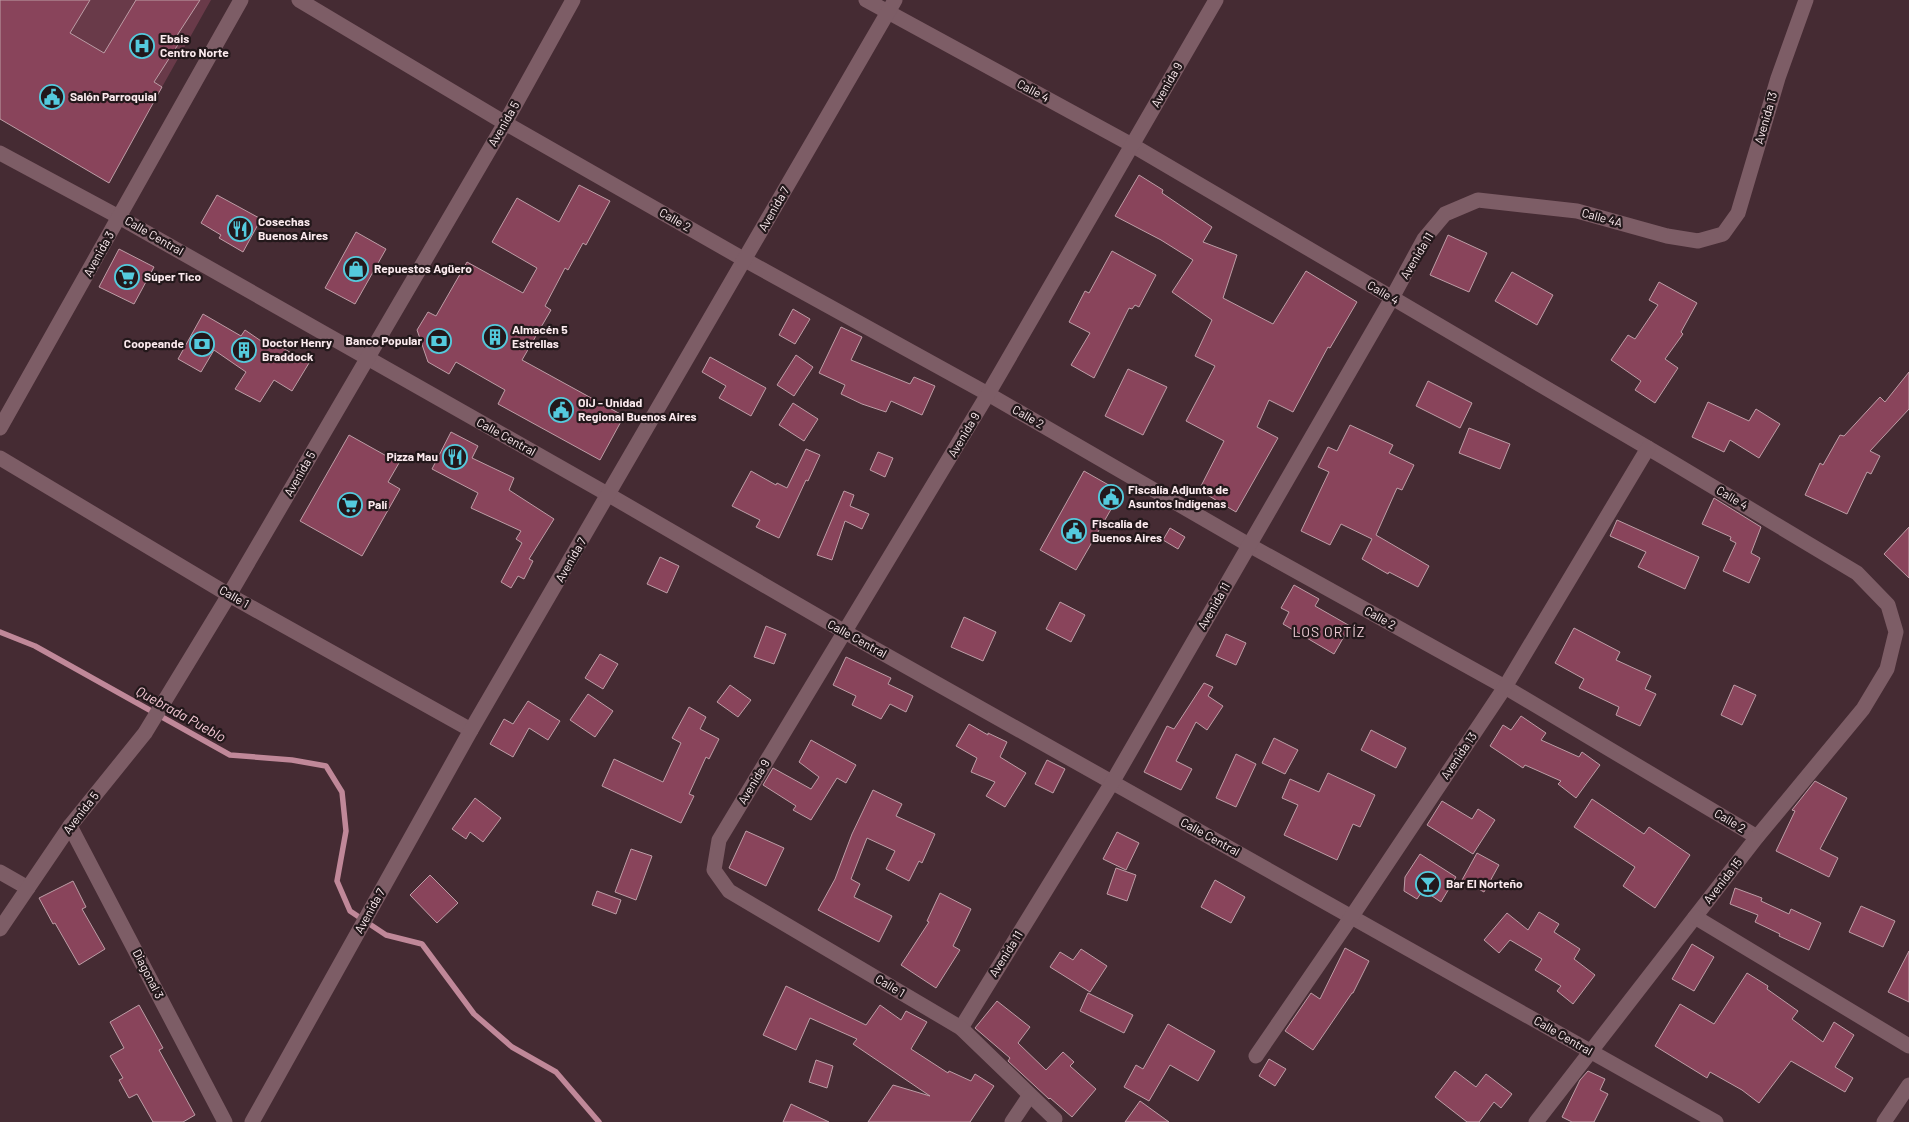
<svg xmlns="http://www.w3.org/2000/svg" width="1909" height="1122" viewBox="0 0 1909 1122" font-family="Barlow,sans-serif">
<rect width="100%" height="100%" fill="#452b33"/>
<!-- green -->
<polygon fill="#693a49" points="90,0 211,0 162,87 154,82 180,40 131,9 104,53 70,33"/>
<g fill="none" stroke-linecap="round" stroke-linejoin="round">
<!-- stream -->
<polyline stroke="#c08899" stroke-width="5.5" points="0,632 35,646 230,755 292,760 326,766 342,792 346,831 337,881 350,911 386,935 422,944 474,1014 512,1047 556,1072 599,1122"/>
</g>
<!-- building -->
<g fill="#89445b" stroke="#bd9da6">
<polygon points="0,0 90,0 70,33 104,53 136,0 200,0 176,37 181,40 154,82 162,87 109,183 0,119"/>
<polygon points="1139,175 1163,190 1162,193 1212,227 1203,242 1237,255 1223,298 1273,324 1306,271 1357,302 1330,348 1328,347 1293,412 1269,400 1257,427 1278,438 1236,512 1199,490 1224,441 1186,421 1215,366 1195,356 1212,320 1172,292 1193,260 1161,240 1115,216"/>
<polygon points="579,185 610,201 586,245 583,243 568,270 565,268 545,306 551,310 522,360 624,416 600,460 498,404 505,390 456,362 449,374 428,362 417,330 428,312 436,316 467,262 523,293 537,268 492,242 517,198 559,222"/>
<polygon points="217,195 261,219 243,252 219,238 221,235 201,223"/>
<polygon points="356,232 386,249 355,304 325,288"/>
<polygon points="1448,235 1487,253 1469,292 1430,275"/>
<polygon points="119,249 154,267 134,304 99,287"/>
<polygon points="1112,251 1156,275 1139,307 1135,305 1132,309 1129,308 1094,378 1071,365 1090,333 1069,322 1085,291 1089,293"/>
<polygon points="1512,272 1553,295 1537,325 1495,301"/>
<polygon points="1659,282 1697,303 1681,332 1683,334 1665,359 1678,368 1655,403 1635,390 1641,381 1611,360 1628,335 1635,339 1658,305 1649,300"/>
<polygon points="793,309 810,319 795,344 779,335"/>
<polygon points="203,314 241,336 245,330 264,343 267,339 309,363 292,391 274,380 260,402 235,389 246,372 214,350 201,372 178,359"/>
<polygon points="841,327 862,337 851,360 910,384 914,377 935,386 922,415 891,401 886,412 862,404 841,394 845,385 819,373"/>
<polygon points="796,355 813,367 794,396 777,385"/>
<polygon points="710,357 766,388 751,416 719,398 726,386 702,372"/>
<polygon points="1128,369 1167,387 1143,435 1105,416"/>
<polygon points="1909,372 1909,409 1870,451 1880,456 1871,474 1867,472 1847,514 1805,495 1820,463 1823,465 1840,435 1844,436 1880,397 1885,402"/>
<polygon points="1428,381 1472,403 1460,428 1416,406"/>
<polygon points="1708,402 1749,421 1756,409 1780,424 1759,458 1730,440 1724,452 1692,437"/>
<polygon points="793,403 818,419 804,441 779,425"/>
<polygon points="1350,425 1393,445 1389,453 1414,465 1402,490 1397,488 1376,535 1429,566 1418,587 1389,572 1388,574 1362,559 1372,539 1341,524 1330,545 1301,531 1329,472 1318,467 1328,447 1337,451"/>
<polygon points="1469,428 1510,444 1500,469 1459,453"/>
<polygon points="451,432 478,446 472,458 514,478 509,490 554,519 529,559 533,561 524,579 518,576 511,588 501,582 522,543 516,539 521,531 471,508 478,493 432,469"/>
<polygon points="349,435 399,463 388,482 400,489 362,556 300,521"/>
<polygon points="806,449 820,455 808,481 806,480 779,538 756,527 760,520 732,506 751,471 776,485 777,483 787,488"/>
<polygon points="878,452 893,458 885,477 870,470"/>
<polygon points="1084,471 1121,492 1076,570 1040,550"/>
<polygon points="844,491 854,495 850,506 869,514 862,529 845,521 832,560 817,555"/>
<polygon points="1714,498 1761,527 1751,553 1760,558 1749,583 1723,571 1736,543 1730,540 1731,537 1702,524"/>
<polygon points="1617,520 1699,557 1685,589 1638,567 1646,552 1610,536"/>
<polygon points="1909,527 1909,578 1884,554"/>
<polygon points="1170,528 1185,537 1178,549 1163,540"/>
<polygon points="660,557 679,566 667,593 647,584"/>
<polygon points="1294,585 1319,599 1315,606 1350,626 1334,654 1283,624 1289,612 1281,608"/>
<polygon points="1060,602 1085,615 1071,642 1046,629"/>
<polygon points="964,617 996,632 983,661 951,647"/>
<polygon points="766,626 786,634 774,664 754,657"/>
<polygon points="1574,628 1620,652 1616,660 1651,676 1645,689 1656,694 1640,726 1616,715 1619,707 1579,688 1584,679 1555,663"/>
<polygon points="1226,634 1246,643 1236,665 1216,656"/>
<polygon points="600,654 618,664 603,689 585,678"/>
<polygon points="846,657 891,678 888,684 913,696 906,712 890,704 881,719 852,705 856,696 833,685"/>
<polygon points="1204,683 1213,687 1208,696 1223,706 1207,730 1196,722 1176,761 1192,769 1181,790 1144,772 1167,726 1174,729"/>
<polygon points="730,685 751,700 738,717 717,702"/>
<polygon points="1734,685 1756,695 1742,725 1721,715"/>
<polygon points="588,694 613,711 595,737 570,720"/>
<polygon points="528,701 560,721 548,740 529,728 513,757 490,744 504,719 513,724"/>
<polygon points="689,707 706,717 700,729 719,739 709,759 706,757 689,794 694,796 681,823 602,786 614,759 663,782 681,743 672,738"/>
<polygon points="1521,716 1546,733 1541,740 1579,757 1582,752 1600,765 1576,798 1558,784 1561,781 1525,765 1523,768 1490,746 1503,725 1511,730"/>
<polygon points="969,724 988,735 988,733 1007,742 1000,757 1026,773 1005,807 986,796 995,782 971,772 977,758 956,746"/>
<polygon points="1371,730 1406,748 1396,768 1361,750"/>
<polygon points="1274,738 1298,750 1285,774 1262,763"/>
<polygon points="811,740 856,765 846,783 837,778 811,820 793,810 796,806 763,785 773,768 811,789 819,777 799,762"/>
<polygon points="1236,754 1256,764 1236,807 1216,798"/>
<polygon points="1047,760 1065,769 1053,793 1035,784"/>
<polygon points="1328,773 1375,795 1360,827 1353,824 1337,860 1284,835 1298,805 1282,798 1290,779 1319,792"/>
<polygon points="1815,781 1847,798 1820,849 1838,858 1829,877 1776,851 1795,811 1792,810"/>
<polygon points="873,790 902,804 896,816 935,834 922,863 919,861 909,881 886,869 895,851 867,838 851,879 860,884 854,897 892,916 879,942 818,910 835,879 852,834"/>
<polygon points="475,798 501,818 483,842 470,832 466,839 452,829"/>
<polygon points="1592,799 1644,834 1649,827 1690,855 1655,908 1623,886 1635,867 1574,827"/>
<polygon points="1442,801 1472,819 1478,809 1495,820 1473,854 1427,825"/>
<polygon points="746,831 784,848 766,886 729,868"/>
<polygon points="1117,832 1139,843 1126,870 1103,859"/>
<polygon points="631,849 652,856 636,900 615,892"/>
<polygon points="1477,853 1499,865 1484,892 1462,880"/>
<polygon points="1420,854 1456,877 1441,902 1423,890 1417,899 1404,891 1405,877"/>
<polygon points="1116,868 1136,875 1127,901 1107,894"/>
<polygon points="430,875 458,903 437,923 410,895"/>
<polygon points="1215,880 1245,897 1231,923 1201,907"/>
<polygon points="73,881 86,907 82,909 105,949 79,965 55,923 53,924 39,898"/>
<polygon points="1735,888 1762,898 1761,901 1789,914 1791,909 1821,923 1809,950 1779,936 1780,934 1755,922 1758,915 1730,904"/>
<polygon points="597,891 621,900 616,914 592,905"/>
<polygon points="940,893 971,909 953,946 960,950 936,988 901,965 929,922 927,921"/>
<polygon points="1861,906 1895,921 1883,947 1849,932"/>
<polygon points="1539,912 1559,924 1554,932 1580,949 1574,959 1595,975 1573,1004 1557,991 1561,986 1535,970 1542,959 1510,940 1499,953 1484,940 1507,913 1528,930"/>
<polygon points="1692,944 1714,957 1694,991 1672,979"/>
<polygon points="1345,948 1369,961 1353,993 1352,993 1313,1050 1285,1031 1311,993 1320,999"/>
<polygon points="1081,949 1107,966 1090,992 1050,967 1060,952 1073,960"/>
<polygon points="1909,951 1909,1002 1888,992"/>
<polygon points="1747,973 1768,986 1767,989 1798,1011 1792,1019 1823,1042 1834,1022 1854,1035 1835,1067 1853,1078 1845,1092 1791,1061 1759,1103 1742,1090 1710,1072 1707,1078 1655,1046 1680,1004 1714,1024"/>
<polygon points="786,986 866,1025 880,1005 901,1020 906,1011 927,1022 911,1049 948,1073 949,1071 971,1081 975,1074 994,1086 970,1122 868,1122 893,1085 930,1096 853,1044 857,1039 810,1018 796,1050 763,1035"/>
<polygon points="1088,993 1133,1015 1124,1033 1080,1011"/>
<polygon points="997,1001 1030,1027 1018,1043 1046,1070 1063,1052 1074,1062 1070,1066 1096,1089 1072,1117 1050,1098 1049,1099 1008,1061 1010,1058 975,1028"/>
<polygon points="139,1005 163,1048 159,1050 195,1115 183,1122 153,1122 137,1094 129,1098 119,1080 123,1078 110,1056 124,1048 110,1022"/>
<polygon points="1168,1024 1215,1051 1198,1081 1170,1065 1149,1101 1124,1087 1136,1065 1143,1069"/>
<polygon points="1269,1059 1286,1069 1275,1086 1259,1076"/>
<polygon points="816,1060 833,1066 827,1088 809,1082"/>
<polygon points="1455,1071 1476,1087 1486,1074 1512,1094 1501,1108 1494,1102 1479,1122 1467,1122 1435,1097"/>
<polygon points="1588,1071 1605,1079 1600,1090 1608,1094 1594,1122 1572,1122 1562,1117 1580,1080"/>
<polygon points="1140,1101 1169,1122 1125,1122"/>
<polygon points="791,1104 829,1122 783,1122"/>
</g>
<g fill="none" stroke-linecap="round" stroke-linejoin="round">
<!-- street -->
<g stroke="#7d5d66" stroke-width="15">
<polyline points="299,0 505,123 745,260 988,394 1249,545 1505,687 1757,837"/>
<polyline points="866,0 1132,145 1665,458 1857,573 1888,605 1896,632 1887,669 1863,709 1757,837 1536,1122"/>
<polyline points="0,153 119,217 609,495 845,632 1716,1122"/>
<polyline points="0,428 241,0"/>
<polyline points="0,458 229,595 471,730"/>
<polyline points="70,826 225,1122"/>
<polyline points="0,872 28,888"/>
<polyline points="1695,917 1909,1046"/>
<polyline points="0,929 70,826 145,733 229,595 505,123 573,0"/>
<polyline points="961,1028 1113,781 1392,298 1424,239 1445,214 1478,200 1577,211 1667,236 1698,241 1723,234 1738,213 1778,78 1806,0"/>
<polyline points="1256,1056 1352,916 1505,687 1648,448"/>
<polyline points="1055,1119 961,1028 729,891 714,870 719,840 988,394 1216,0"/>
<polyline points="252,1122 471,730 895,0"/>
<polyline points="1012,1122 1030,1095"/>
<polyline points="1884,1122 1909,1085"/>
</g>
</g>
<!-- icons -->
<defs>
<symbol id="hospital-ring" viewBox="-11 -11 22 22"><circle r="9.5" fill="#23181b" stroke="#54cadd" stroke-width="1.5"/><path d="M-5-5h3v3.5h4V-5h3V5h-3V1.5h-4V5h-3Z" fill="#54cadd"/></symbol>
<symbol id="civic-ring" viewBox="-11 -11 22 22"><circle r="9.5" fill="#23181b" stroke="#54cadd" stroke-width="1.5"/><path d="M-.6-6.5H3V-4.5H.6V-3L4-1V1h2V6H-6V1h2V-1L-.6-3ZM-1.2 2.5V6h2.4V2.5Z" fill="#54cadd"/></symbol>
<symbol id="restaurant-ring" viewBox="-11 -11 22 22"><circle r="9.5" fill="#23181b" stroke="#54cadd" stroke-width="1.5"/><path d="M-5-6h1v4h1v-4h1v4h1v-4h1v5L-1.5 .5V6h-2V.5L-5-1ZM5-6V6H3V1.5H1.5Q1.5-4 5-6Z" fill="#54cadd"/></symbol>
<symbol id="shop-ring" viewBox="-11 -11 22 22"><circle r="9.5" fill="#23181b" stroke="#54cadd" stroke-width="1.5"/><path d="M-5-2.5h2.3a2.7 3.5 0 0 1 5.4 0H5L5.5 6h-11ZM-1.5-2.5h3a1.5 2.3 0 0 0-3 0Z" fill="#54cadd"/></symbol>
<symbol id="supermarket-ring" viewBox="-11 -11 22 22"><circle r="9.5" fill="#23181b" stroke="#54cadd" stroke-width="1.5"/><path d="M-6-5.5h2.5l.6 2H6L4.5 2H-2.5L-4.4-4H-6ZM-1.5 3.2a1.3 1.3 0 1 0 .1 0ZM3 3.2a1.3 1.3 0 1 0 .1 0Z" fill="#54cadd"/></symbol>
<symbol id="building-ring" viewBox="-11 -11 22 22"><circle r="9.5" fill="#23181b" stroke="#54cadd" stroke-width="1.5"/><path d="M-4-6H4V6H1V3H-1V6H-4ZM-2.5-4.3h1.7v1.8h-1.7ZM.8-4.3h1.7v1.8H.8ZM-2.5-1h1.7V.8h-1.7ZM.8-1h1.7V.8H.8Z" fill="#54cadd"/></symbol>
<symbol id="bank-ring" viewBox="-11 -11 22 22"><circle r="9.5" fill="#23181b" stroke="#54cadd" stroke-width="1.5"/><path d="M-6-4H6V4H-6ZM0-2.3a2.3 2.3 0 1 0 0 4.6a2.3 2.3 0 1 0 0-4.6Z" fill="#54cadd"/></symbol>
<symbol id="bar-ring" viewBox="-11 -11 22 22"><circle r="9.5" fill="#23181b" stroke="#54cadd" stroke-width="1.5"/><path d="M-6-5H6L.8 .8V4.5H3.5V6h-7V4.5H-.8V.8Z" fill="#54cadd"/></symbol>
</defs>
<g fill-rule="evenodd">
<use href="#hospital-ring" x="128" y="32" width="28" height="28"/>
<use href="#civic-ring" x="38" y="83" width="28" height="28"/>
<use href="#restaurant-ring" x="226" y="215" width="28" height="28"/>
<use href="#shop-ring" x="342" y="255" width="28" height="28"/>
<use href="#supermarket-ring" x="113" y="263" width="28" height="28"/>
<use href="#building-ring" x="481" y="323" width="28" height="28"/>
<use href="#bank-ring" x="425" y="327" width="28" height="28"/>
<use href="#bank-ring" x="188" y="330" width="28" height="28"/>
<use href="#building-ring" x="230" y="336" width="28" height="28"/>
<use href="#civic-ring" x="547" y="396" width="28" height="28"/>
<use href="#restaurant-ring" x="441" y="443" width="28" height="28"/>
<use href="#civic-ring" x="1097" y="483" width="28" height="28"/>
<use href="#supermarket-ring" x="336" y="491" width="28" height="28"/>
<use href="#civic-ring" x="1060" y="517" width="28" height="28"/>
<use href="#bar-ring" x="1414" y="870" width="28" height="28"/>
</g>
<g text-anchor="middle" stroke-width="4.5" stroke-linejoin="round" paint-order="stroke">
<!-- poi labels -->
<g font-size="12" font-weight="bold" fill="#fbeaee" stroke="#23181b" text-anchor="start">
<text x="160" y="43">Ebais<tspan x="160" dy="14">Centro Norte</tspan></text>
<text x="70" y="101">Salón Parroquial</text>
<text x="258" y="226">Cosechas<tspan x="258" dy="14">Buenos Aires</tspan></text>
<text x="374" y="273">Repuestos Agüero</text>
<text x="144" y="281">Súper Tico</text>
<text x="512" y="334">Almacén 5<tspan x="512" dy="14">Estrellas</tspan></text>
<text x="422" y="345" text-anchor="end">Banco Popular</text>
<text x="262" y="347">Doctor Henry<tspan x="262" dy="14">Braddock</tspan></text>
<text x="184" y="348" text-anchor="end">Coopeande</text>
<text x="578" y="407">OIJ - Unidad<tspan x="578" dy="14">Regional Buenos Aires</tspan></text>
<text x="438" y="461" text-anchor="end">Pizza Mau</text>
<text x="1128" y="494">Fiscalía Adjunta de<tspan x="1128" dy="14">Asuntos Indígenas</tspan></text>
<text x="368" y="509">Palí</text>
<text x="1092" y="528">Fiscalía de<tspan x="1092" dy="14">Buenos Aires</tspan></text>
<text x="1446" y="888">Bar El Norteño</text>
</g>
<!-- street labels -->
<g font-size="12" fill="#fbeaee" stroke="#23181b">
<text transform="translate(1167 85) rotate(-60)" y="4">Avenida 9</text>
<text transform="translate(1033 91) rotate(28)" y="4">Calle 4</text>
<text transform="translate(1766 118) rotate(-74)" y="4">Avenida 13</text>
<text transform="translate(504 124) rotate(-60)" y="4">Avenida 5</text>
<text transform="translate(774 209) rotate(-60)" y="4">Avenida 7</text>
<text transform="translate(1602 218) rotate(15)" y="4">Calle 4A</text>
<text transform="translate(675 220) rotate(30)" y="4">Calle 2</text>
<text transform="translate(154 236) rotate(30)" y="4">Calle Central</text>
<text transform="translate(99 254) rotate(-61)" y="4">Avenida 3</text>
<text transform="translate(1417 256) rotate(-59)" y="4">Avenida 11</text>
<text transform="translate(1383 293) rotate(31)" y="4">Calle 4</text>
<text transform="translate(1028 417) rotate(30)" y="4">Calle 2</text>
<text transform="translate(964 435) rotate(-59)" y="4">Avenida 9</text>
<text transform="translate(506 437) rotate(29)" y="4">Calle Central</text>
<text transform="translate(300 474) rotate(-60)" y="4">Avenida 5</text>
<text transform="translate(1732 498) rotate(31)" y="4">Calle 4</text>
<text transform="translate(571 560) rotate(-60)" y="4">Avenida 7</text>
<text transform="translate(234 597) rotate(30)" y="4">Calle 1</text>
<text transform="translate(1214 606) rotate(-60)" y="4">Avenida 11</text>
<text transform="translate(1380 618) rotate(29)" y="4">Calle 2</text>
<text transform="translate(857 639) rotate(29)" y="4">Calle Central</text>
<text transform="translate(1459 756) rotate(-56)" y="4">Avenida 13</text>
<text transform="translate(754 782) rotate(-59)" y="4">Avenida 9</text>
<text transform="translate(81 813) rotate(-52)" y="4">Avenida 5</text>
<text transform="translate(1730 821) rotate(31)" y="4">Calle 2</text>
<text transform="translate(1210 837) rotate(29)" y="4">Calle Central</text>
<text transform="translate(1723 881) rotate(-52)" y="4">Avenida 15</text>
<text transform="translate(370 911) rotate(-61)" y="4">Avenida 7</text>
<text transform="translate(1006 954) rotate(-58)" y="4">Avenida 11</text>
<text transform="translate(148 974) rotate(63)" y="4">Diagonal 3</text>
<text transform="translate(890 986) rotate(31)" y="4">Calle 1</text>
<text transform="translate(1563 1036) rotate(30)" y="4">Calle Central</text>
</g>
<!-- neighbourhood labels -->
<g font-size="14" letter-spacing="1" fill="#eecdd6" stroke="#23181b">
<text x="1329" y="637">LOS ORTÍZ</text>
</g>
<!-- water labels -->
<g font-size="14" font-style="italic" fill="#f4c9d5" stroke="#23181b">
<text transform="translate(181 714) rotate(29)" y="5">Quebrada Pueblo</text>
</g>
</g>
</svg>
